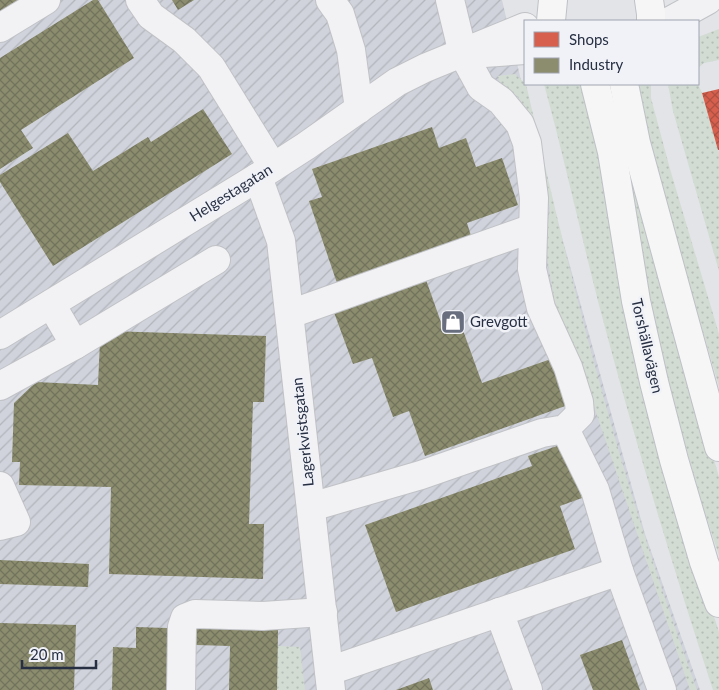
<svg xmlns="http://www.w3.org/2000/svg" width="719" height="690" viewBox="0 0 719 690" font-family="Lato,sans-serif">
<defs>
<pattern id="industrial-furrows" width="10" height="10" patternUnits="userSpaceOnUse" patternTransform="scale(1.25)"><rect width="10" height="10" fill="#d0d3db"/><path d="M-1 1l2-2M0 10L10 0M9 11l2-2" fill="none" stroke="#b3b5bd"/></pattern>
<pattern id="grass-dots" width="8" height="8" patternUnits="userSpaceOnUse" patternTransform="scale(1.25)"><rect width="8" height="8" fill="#d2dcd3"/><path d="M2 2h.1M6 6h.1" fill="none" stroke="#b4bdb6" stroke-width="1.8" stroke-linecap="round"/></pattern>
<pattern id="shops-cross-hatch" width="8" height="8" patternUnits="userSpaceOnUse" patternTransform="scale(1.25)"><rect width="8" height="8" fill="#d6604d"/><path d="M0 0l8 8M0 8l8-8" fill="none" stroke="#ae5042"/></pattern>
<pattern id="industry-cross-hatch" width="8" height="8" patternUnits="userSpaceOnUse" patternTransform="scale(1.25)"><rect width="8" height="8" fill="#8c8c6e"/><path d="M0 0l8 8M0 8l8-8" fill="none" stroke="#72735c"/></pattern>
</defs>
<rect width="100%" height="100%" fill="#e2e4e8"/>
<!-- industrial -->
<polygon fill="url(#industrial-furrows)" points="0,0 502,0 538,152 645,534 700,690 0,690"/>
<!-- grass -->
<g fill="url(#grass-dots)">
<polygon points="719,29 719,60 704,63 698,68 698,37"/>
<path d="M515 74 526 84C550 188 574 292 603 395 630 494 662 593 697 690H690L580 365 564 331 554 298 545 246 550 208 528 112 518 97 502 86 497 76Z"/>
<path d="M544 84 580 85 593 124 606 182 612 241 630 333 677 501 719 632V690H713C671 562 633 434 599 305 580 231 564 157 544 84Z"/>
<polygon points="609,84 612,84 677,331 719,477 719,556 701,501 655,337 619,126"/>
<polygon points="640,84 651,84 651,98 670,169 719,334 719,387 639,111"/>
<polygon points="668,84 698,84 702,93 719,152 719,271 673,111"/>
<polygon points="278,646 300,647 305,690 277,690"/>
</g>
<!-- shops -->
<polygon fill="url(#shops-cross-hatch)" points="719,89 719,150 718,150 702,93"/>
<!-- industry -->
<g fill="url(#industry-cross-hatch)">
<polygon points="0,0 31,0 0,19"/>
<polygon points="93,0 98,0 134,58 21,130 33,148 0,169 0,58"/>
<polygon points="172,0 194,0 178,10"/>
<polygon points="203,109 232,154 53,266 0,182 0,175 68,133 93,171 148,137 151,142"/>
<polygon points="432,127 439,148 466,138 476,167 502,158 518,205 467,223 472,239 338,286 309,201 322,197 312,169"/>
<polygon points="424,274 443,328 460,322 482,383 551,359 568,405 425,456 409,411 393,417 372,358 353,364 332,307"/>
<polygon points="109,331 266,336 264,402 253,402 249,524 264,524 263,579 109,574 111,487 19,485 20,462 12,462 14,403 36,382 98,385 100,341"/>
<polygon points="563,444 582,498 560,506 575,549 396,612 365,525 532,466 528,456"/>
<polygon points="0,560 89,564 88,587 0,584"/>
<polygon points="0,623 76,625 74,690 0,690"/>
<polygon points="136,627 167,628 167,690 112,690 113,647 136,648"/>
<polygon points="196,627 278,630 277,690 229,690 230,646 196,645"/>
<polygon points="622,640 640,690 593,690 580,655"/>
<polygon points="429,678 433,690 396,690"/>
</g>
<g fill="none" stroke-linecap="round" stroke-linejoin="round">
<defs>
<g id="minor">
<polyline points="140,0 151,16 184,40 211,67 273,167"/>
<polyline points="330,0 340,14 351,50 359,109"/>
<polyline points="670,21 708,0"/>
<polyline points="0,28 46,0"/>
<polyline points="484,53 525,50"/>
<polyline points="258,177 281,241 331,690"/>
<polyline points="51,304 75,345"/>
<polyline points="290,314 533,228"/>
<polyline points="0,335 258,177 306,146 397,82 425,68 525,27"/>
<polyline points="0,386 75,345 216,260"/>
<polyline points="565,429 595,490 619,571 662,690"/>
<polyline points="0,486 16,522 0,526"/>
<polyline points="311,507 421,475 542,433 565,429 580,414 579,402 568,367 541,308 532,269 534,198 527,143 520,124 501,101 481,87 463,54 450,0"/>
<polyline points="499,612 528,690"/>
<polyline points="329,671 619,571"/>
<polyline points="181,690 182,627 185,618 195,614 263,616 323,612"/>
</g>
<g id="major">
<polyline points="649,0 651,14 651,21"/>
<polyline points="551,21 553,0"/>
<polyline points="595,84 612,152 636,301 654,382 674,460 704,562 719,603"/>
<polyline points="624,84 636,143 719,447"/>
</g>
</defs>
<!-- minor casing -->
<use href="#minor" stroke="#c0c2c6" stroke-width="30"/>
<!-- major casing -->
<use href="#major" stroke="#bec1c6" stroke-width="30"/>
<!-- minor -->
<use href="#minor" stroke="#f2f2f4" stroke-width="28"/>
<!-- major -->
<use href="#major" stroke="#f6f6f7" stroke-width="28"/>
</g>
<!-- icons -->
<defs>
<symbol id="shop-square" viewBox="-11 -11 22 22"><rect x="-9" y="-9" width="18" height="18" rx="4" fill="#686e7d" stroke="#f0f2f7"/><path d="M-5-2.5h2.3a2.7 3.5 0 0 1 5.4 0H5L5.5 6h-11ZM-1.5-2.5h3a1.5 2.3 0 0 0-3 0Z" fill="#fff"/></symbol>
</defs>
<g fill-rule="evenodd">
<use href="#shop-square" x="439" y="308" width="28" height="28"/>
</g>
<g text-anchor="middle" stroke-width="5" stroke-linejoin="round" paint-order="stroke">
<!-- street labels -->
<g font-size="15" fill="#272f43" stroke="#f0f2f7">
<text transform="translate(231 193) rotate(-32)" y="5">Helgestagatan</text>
<text transform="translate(647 346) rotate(77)" y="5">Torshällavägen</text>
<text transform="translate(303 432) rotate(-96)" y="5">Lagerkvistsgatan</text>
</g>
<!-- poi labels -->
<g font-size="15" fill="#272f43" stroke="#f0f2f7" text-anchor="start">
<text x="470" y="327">Grevgott</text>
</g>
</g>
<!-- legend -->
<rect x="524" y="20" width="175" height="65" fill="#f0f2f7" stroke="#a0a4af"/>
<rect x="534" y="32" width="25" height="15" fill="#d6604d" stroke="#a0a4af"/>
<text x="569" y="45" font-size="15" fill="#272f43">Shops</text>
<rect x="534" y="58" width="25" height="15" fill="#8c8c6e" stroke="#a0a4af"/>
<text x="569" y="70" font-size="15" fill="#272f43">Industry</text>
<!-- scale -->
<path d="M22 660v8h74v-8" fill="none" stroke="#272f43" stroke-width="2.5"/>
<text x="30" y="660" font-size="15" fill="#272f43" stroke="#f0f2f7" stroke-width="4" paint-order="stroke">20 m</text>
</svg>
